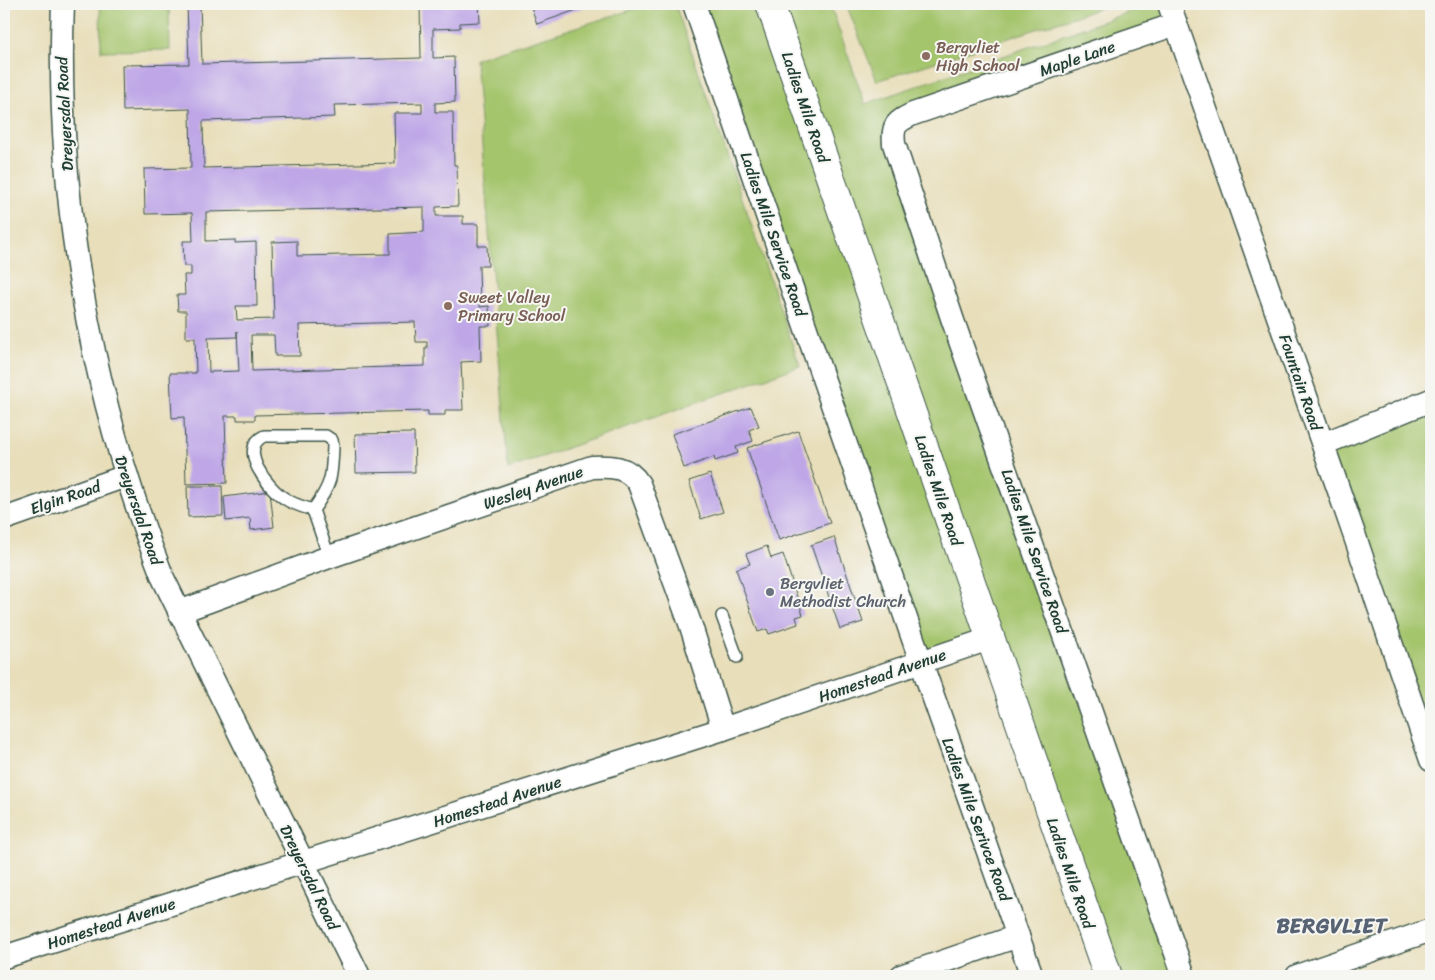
<svg xmlns="http://www.w3.org/2000/svg" width="1435" height="980" viewBox="0 0 1435 980" font-family="Sriracha,sans-serif">
<rect width="100%" height="100%" fill="#f6f6f2"/>
<filter id="ink" filterUnits="userSpaceOnUse"><feTurbulence type="fractalNoise" baseFrequency=".02" numOctaves="2"/><feDisplacementMap in="SourceGraphic" scale="10" xChannelSelector="R" yChannelSelector="G"/><feConvolveMatrix kernelMatrix="1 2 1 2 8 2 1 2 1" color-interpolation-filters="sRGB"/></filter>
<filter id="wash" filterUnits="userSpaceOnUse"><feTurbulence type="fractalNoise" baseFrequency=".0096" numOctaves="4" result="noise"/><feDisplacementMap in="SourceGraphic" scale="20" xChannelSelector="R" yChannelSelector="G"/><feGaussianBlur stdDeviation="1.12" result="paint"/><feColorMatrix in="noise" values="0 0 0 0 0 0 0 0 0 0 0 0 0 0 0 0 0 1.4 0 .05"/><feComposite in="paint" operator="in"/></filter>
<g filter="url(#wash)">
<rect width="100%" height="100%" fill="#e8deba"/>
<!-- green -->
<g fill="#a5c56d" stroke="#628150">
<polygon points="100,4 169,4 170,50 101,51"/>
<polygon points="650,4 675,4 800,366 508,469 475,59"/>
<polygon points="694,4 830,4 865,104 1141,8 1140,4 1169,4 1176,24 895,125 1184,976 1108,976 990,640 921,662"/>
<polygon points="846,4 1113,4 877,81"/>
<polygon points="1431,400 1431,763 1323,444"/>
</g>
<g id="blocks">
<!-- building -->
<g fill="#bfa7e7" fill-rule="evenodd">
<path d="M187 4H200L202 64 421 58 420 4H479L480 22 460 23V28L433 29V58L454 57 455 102 435 103V112H453L454 165H457L458 206 436 207V216H463V224H478V246H487L488 266H479L480 307 489 306 490 326H480L481 361 461 362 463 410H445V415H428V411L255 415V420H237V416H225L227 483 186 484 184 417 172 418 170 373H196L195 338H186V311H178L177 295H185L184 275H191V266H184L183 241H193L192 213 145 214 144 169 191 168 190 109 123 111 122 65 189 64ZM422 103V113H394L395 163 204 168 203 121 335 117 334 105ZM424 207V232L390 234V254L297 256V241L272 242 274 319 237 320 236 306H257L256 242 235 243V240L206 241V212ZM415 322 416 342H427V348H425V366L252 371 251 335H274L275 356H300L299 325ZM237 331 239 371 209 372 208 338 237 337Z"/>
<polygon points="530,4 593,4 537,24"/>
<polygon points="751,407 759,426 749,430 753,441 736,447 738,453 715,461 714,457 684,468 672,434"/>
<polygon points="798,431 830,523 779,540 747,448"/>
<polygon points="414,433 415,472 356,473 355,434"/>
<polygon points="710,474 723,512 701,519 689,481"/>
<polygon points="187,486 222,486 223,516 188,517"/>
<polygon points="270,491 274,527 251,530 250,518 226,521 224,497"/>
<polygon points="834,537 863,622 840,629 811,545"/>
<polygon points="767,546 771,558 783,554 803,615 796,617 798,624 769,634 767,629 758,632 736,569 750,564 746,554"/>
</g>
</g>
</g>
<g filter="url(#ink)">
<use href="#blocks" fill-opacity="0" stroke="#3d5548" stroke-width="1"/>
<g fill="none" stroke-linecap="round" stroke-linejoin="round">
<defs>
<g id="service">
<path d="M264 436H326L332 440 333 445C332 477 332 484 313 510 303 507 292 504 284 498 268 488 237 449 264 436Z"/>
<polyline points="313,510 329,557"/>
<polyline points="722,616 737,657"/>
</g>
<g id="minor">
<path d="M63 4C55 199 91 396 163 578L359 976"/>
<polyline points="694,4 921,662 1032,976"/>
<polyline points="1169,4 1354,534 1431,760"/>
<path d="M1176 24 913 114C896 122 892 125 894 144L953 321 1184 976"/>
<polyline points="1323,444 1431,400"/>
<polyline points="4,519 126,476"/>
<path d="M179 612 329 557 592 467C611 466 628 466 639 484L691 626 723 729"/>
<polyline points="4,957 723,729 989,639"/>
<polyline points="901,976 1018,936"/>
<polyline points="1297,976 1431,930"/>
</g>
<path id="secondary" d="M770 4C884 327 994 652 1108 976"/>
</defs>
<!-- service casing -->
<use href="#service" stroke="#3d5548" stroke-width="14"/>
<!-- minor casing -->
<use href="#minor" stroke="#3d5548" stroke-width="25"/>
<!-- secondary casing -->
<use href="#secondary" stroke="#3d5548" stroke-width="30"/>
<!-- service -->
<use href="#service" stroke="#fff" stroke-width="11"/>
<!-- minor -->
<use href="#minor" stroke="#fff" stroke-width="22"/>
<!-- secondary -->
<use href="#secondary" stroke="#fff" stroke-width="28"/>
</g>
</g>
<!-- markers -->
<g fill="#8d6e63" stroke="#f6f6f2" stroke-width="2">
<circle cx="926" cy="56" r="5"/>
<circle cx="448" cy="306" r="5"/>
</g>
<circle fill="#6b7280" stroke="#f6f6f2" stroke-width="2" cx="770" cy="592" r="5"/>
<g text-anchor="middle" stroke-width="4" stroke-linejoin="round" paint-order="stroke">
<!-- education labels -->
<g font-size="16" fill="#785e54" stroke="#f6f6f2" text-anchor="start">
<text x="936" y="53">Bergvliet<tspan x="936" dy="18">High School</tspan></text>
<text x="458" y="303">Sweet Valley<tspan x="458" dy="18">Primary School</tspan></text>
</g>
<!-- street labels -->
<g font-size="16" fill="#1f3d34" stroke="#f6f6f2">
<text transform="translate(1077 58) rotate(-19)" y="6">Maple Lane</text>
<text transform="translate(806 107) rotate(71)" y="6">Ladies Mile Road</text>
<text transform="translate(64 114) rotate(-93)" y="6">Dreyersdal Road</text>
<text transform="translate(774 234) rotate(71)" y="6">Ladies Mile Service Road</text>
<text transform="translate(1301 382) rotate(71)" y="6">Fountain Road</text>
<text transform="translate(533 487) rotate(-19)" y="6">Wesley Avenue</text>
<text transform="translate(939 490) rotate(71)" y="6">Ladies Mile Road</text>
<text transform="translate(65 497) rotate(-19)" y="6">Elgin Road</text>
<text transform="translate(139 510) rotate(71)" y="6">Dreyersdal Road</text>
<text transform="translate(1035 551) rotate(71)" y="6">Ladies Mile Service Road</text>
<text transform="translate(882 675) rotate(-19)" y="6">Homestead Avenue</text>
<text transform="translate(497 801) rotate(-18)" y="6">Homestead Avenue</text>
<text transform="translate(977 819) rotate(70)" y="6">Ladies Mile Serivce Road</text>
<text transform="translate(1071 873) rotate(71)" y="6">Ladies Mile Road</text>
<text transform="translate(310 877) rotate(64)" y="6">Dreyersdal Road</text>
<text transform="translate(111 923) rotate(-18)" y="6">Homestead Avenue</text>
</g>
<!-- worship labels -->
<g font-size="16" fill="#5b616d" stroke="#f6f6f2" text-anchor="start">
<text x="780" y="589">Bergvliet<tspan x="780" dy="18">Methodist Church</tspan></text>
</g>
<!-- district labels -->
<g font-size="21" font-weight="bold" letter-spacing="1" fill="#576273" stroke="#f6f6f2">
<text x="1332" y="933">BERGVLIET</text>
</g>
</g>
<!-- margin -->
<rect width="1435" height="980" fill="none" stroke="#f6f6f2" stroke-width="20"/>
</svg>
